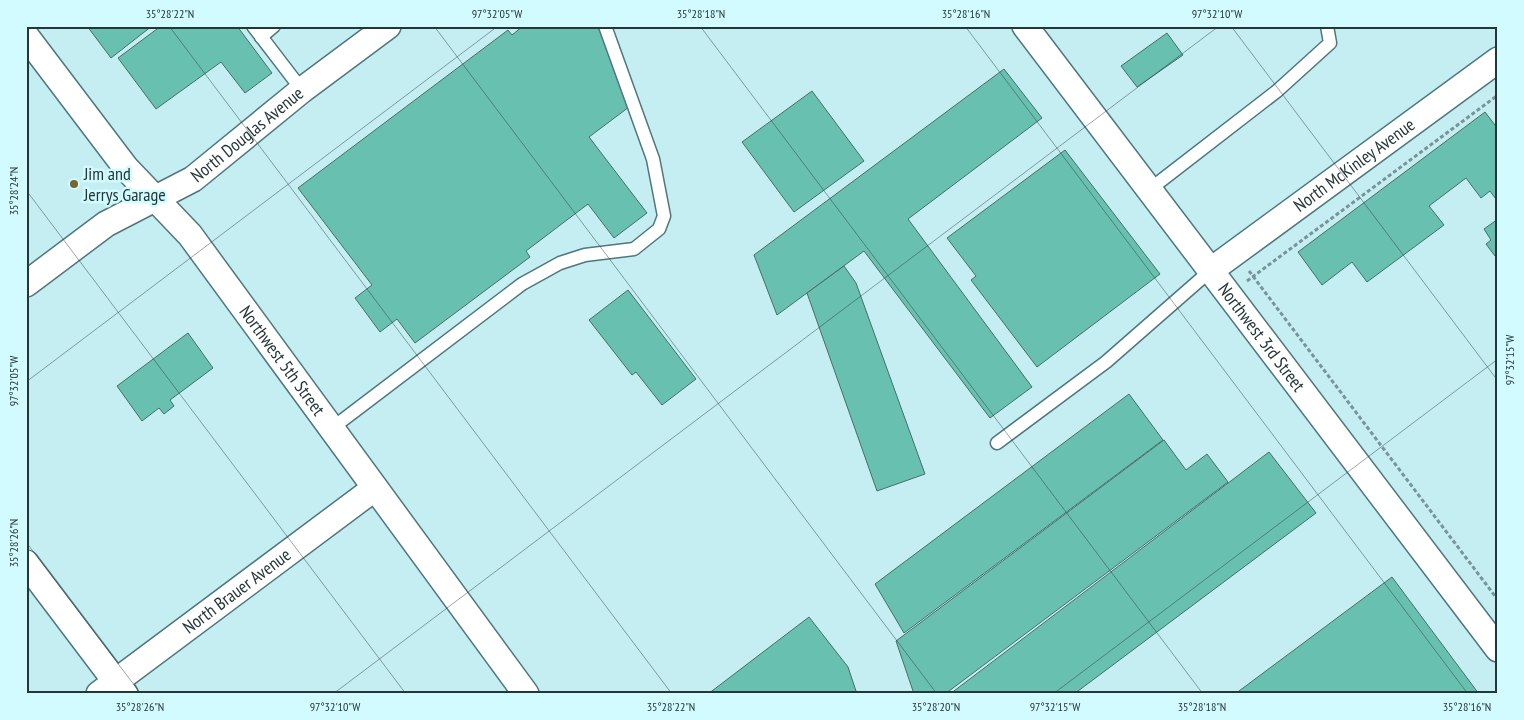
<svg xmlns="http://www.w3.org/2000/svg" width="1524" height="720" viewBox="0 0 1524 720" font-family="'PT Sans Narrow',sans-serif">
<rect width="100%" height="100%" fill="#c4eef2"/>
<!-- building -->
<g fill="#68c0b0" stroke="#496e67">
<polygon points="87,26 152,26 111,58"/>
<polygon points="161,26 237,26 272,73 245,93 221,62 156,109 118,58"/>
<polygon points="523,26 598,26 629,107 589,137 647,213 614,238 588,204 526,251 530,257 415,343 397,319 380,332 355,298 372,285 298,188 508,30 512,35"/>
<polygon points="1167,33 1183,55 1137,87 1121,66"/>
<polygon points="1004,69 1042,118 908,219 1032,387 990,418 864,251 777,315 754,255"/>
<polygon points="812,91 864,161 794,212 742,142"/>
<polygon points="1485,112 1498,129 1498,202 1490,191 1481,198 1466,178 1429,206 1444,225 1367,282 1352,262 1322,285 1298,252"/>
<polygon points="1065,150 1160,274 1037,367 971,280 976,276 947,238"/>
<polygon points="1498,219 1498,254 1495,256 1486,244 1491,240 1484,229"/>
<polygon points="844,266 856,283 925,474 877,491 807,293"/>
<polygon points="628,290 696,379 662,405 636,372 632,375 589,320"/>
<polygon points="188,333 213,368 170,400 174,406 164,414 159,408 142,421 117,386"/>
<polygon points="1129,394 1163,440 904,633 875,584"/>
<polygon points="1164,440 1186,470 1207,454 1228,482 945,694 914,694 896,641"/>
<polygon points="1269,452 1316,513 1074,694 950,694"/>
<polygon points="1392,577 1479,694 1235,694"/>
<polygon points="809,617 848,667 857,694 708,694"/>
</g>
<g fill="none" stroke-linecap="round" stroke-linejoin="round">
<defs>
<g id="lane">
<polyline points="253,26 302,90"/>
<polyline points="261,37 274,26"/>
<polyline points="1149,190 1277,91 1330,43 1327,26"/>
<polyline points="331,429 522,284 560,263 585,255 634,249 659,229 664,216 653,159 605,26"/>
<polyline points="997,443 1106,362 1210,271"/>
</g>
<g id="street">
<path id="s1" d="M1025 26 1498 649"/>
<path id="s2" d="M26 36 126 168 190 235 526 694"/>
<path id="s3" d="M1210 271 1498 60"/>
<path id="s4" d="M26 284 106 224 193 179 302 90 388 26"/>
<polyline points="26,563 125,694"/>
<path id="s5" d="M99 694 375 488"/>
</g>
</defs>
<!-- lane casing -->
<use href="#lane" stroke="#50777b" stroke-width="15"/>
<!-- street casing -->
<use href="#street" stroke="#50777b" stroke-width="28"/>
<!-- path -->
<g stroke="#779598" stroke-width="3" stroke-dasharray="4 2.5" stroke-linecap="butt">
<polyline points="1249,271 1498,600"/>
<polyline points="1247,281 1498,95"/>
</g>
<!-- lane -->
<use href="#lane" stroke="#fff" stroke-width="12"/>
<!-- street -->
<use href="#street" stroke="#fff" stroke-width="25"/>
</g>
<!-- ticks -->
<path fill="none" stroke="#253637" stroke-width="1" stroke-opacity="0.45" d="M169 26 672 694M434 26 937 694M700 26 1203 694M965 26 1468 694M1231 26 1498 381M1496 26 1498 28M26 190 406 694M26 382 498 26M26 542 141 694M333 694 1219 26M1053 694 1498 359"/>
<!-- markers -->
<circle fill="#756633" stroke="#d1fbff" stroke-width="2" cx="74" cy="184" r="5"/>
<g text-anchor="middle" stroke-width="5" stroke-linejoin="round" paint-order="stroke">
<!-- street labels -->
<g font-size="18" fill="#253637" stroke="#d1fbff">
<text dy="6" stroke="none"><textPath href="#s4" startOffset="268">North Douglas Avenue</textPath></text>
<text dy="6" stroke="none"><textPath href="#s3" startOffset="179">North McKinley Avenue</textPath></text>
<text dy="6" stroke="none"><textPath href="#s1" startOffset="391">Northwest 3rd Street</textPath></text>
<text dy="6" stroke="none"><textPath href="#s2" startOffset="414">Northwest 5th Street</textPath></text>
<text dy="6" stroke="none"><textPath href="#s5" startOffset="172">North Brauer Avenue</textPath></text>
</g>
<!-- poi labels -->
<g font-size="18" fill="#253637" stroke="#d1fbff" text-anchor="start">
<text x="84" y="180">Jim and<tspan x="84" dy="21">Jerrys Garage</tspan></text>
</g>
</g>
<!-- border -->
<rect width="1524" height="720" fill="none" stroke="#d1fbff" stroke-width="55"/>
<rect x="28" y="28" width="1468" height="664" fill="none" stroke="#253637" stroke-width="2"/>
<g font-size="12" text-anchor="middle" fill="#253637">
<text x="170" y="18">35°28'22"N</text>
<text x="497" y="18">97°32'05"W</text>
<text x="701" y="18">35°28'18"N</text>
<text x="966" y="18">35°28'16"N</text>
<text x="1217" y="18">97°32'10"W</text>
<text transform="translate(14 191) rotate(-90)" y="4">35°28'24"N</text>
<text transform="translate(1510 360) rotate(-90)" y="4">97°32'15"W</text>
<text transform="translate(14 381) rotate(-90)" y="4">97°32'05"W</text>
<text transform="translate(14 543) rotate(-90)" y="4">35°28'26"N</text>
<text x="140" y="711">35°28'26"N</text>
<text x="335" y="711">97°32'10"W</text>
<text x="671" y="711">35°28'22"N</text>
<text x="936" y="711">35°28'20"N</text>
<text x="1055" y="711">97°32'15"W</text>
<text x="1202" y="711">35°28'18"N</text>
<text x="1467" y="711">35°28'16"N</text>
</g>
</svg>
